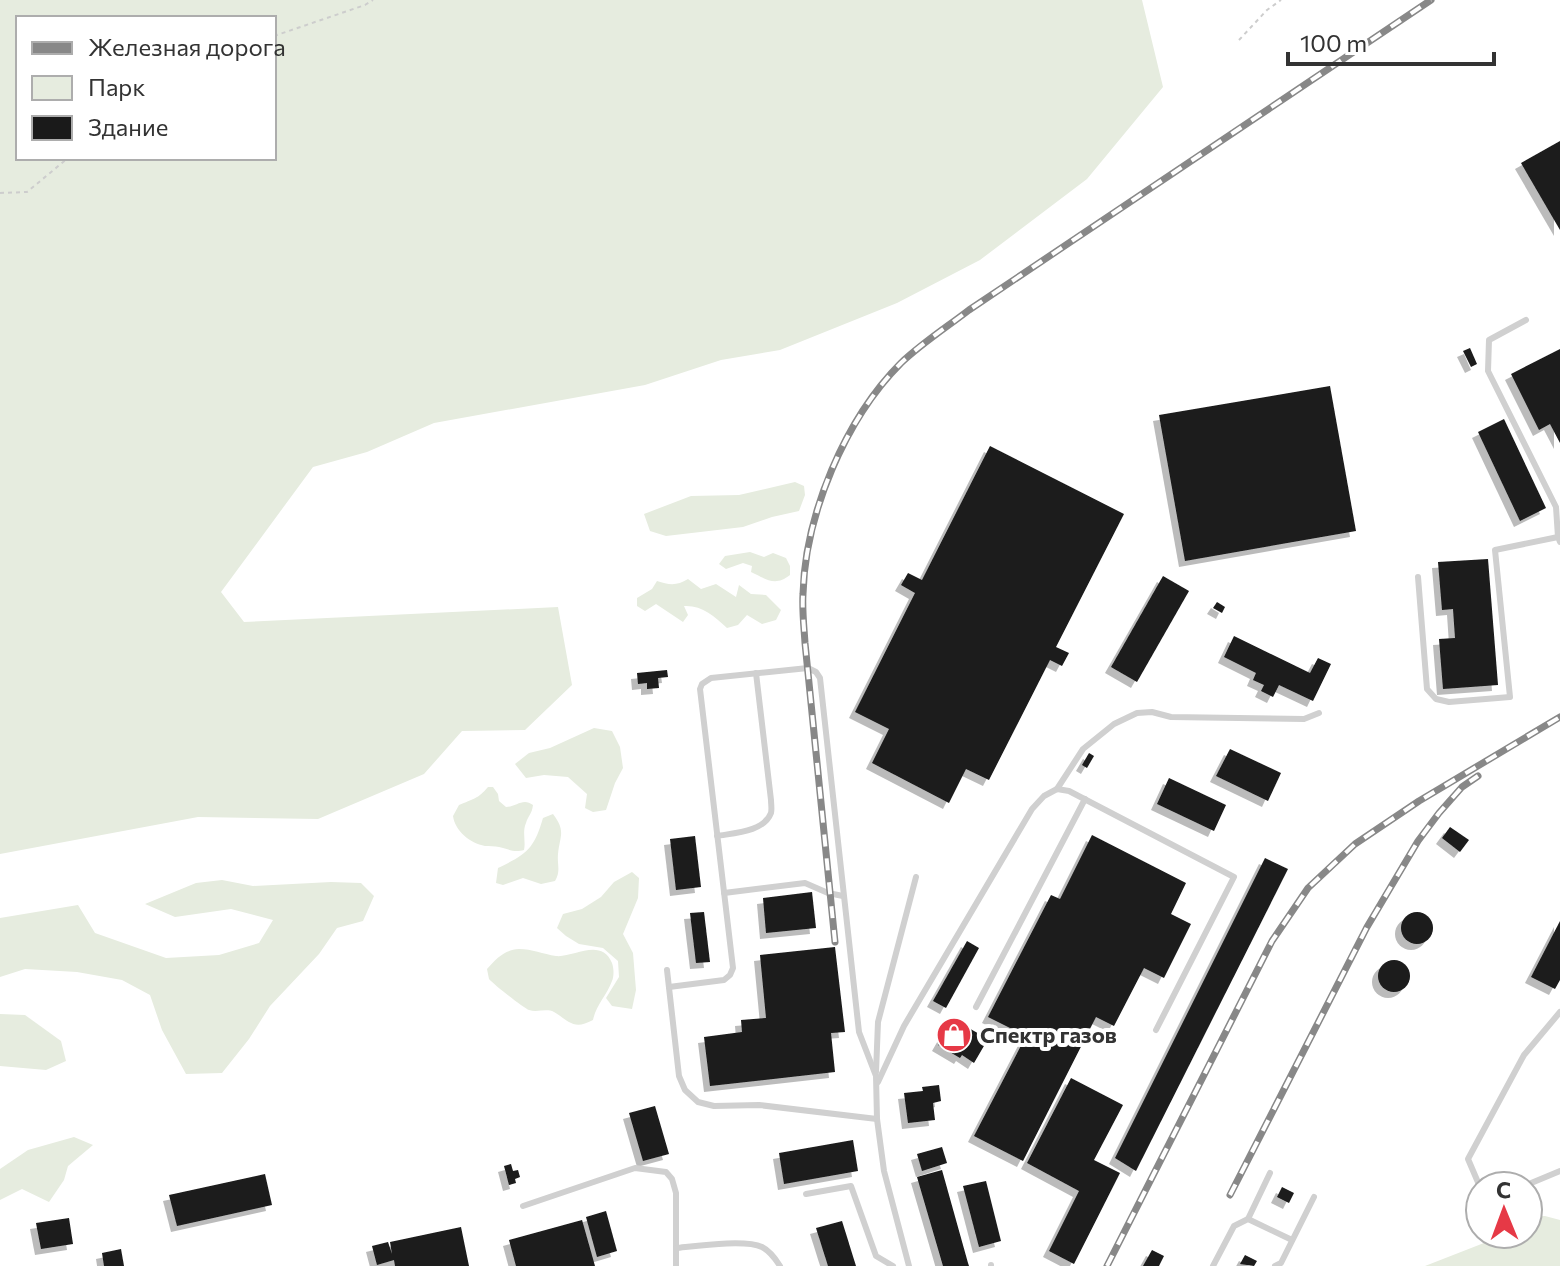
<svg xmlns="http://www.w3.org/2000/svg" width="1560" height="1266" viewBox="0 0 1560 1266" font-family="Commissioner,sans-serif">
<defs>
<filter id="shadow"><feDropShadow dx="-6" dy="6" stdDeviation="0" flood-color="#0004"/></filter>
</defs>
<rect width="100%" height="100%" fill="#fff"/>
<!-- green -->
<g fill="#e6ecdf" fill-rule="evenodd">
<path d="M0 0H1142L1163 87 1087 179 980 260 897 303 780 350 721 360 645 385 434 423 367 452 313 467 221 592 244 622 558 607 572 685 525 730 462 731 424 774 318 819 198 817 0 854ZM18 18H274V158H18Z"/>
<polygon points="795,482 804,486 805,495 799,511 772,517 743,527 666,536 650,531 644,514 691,496 739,495"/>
<path d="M750 552 764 557 773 553 786 558 790 566V575C775 587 766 579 751 572L752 566 743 563 726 569 719 564 725 556Z"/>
<path d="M688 579 701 589 716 584 736 597 739 585 751 594 766 595 781 610 776 620 762 624 747 615 738 625 727 628C714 616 702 605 684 606L688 615 683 622 656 604 645 611 637 606V598L652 589 657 581C669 585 677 586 688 579Z"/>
<polygon points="594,728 612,731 620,747 623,768 615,783 606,810 593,812 585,808 587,794 568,777 544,775 526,778 515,764 529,753 550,748"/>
<path d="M488 787H493L498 794 499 801 506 807C516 807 523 797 533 805 532 814 528 816 526 823 522 832 526 841 524 850 514 853 509 849 499 847 495 846 489 846 485 846 470 843 455 831 453 816L459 805C473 799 478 799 488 787Z"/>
<path d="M553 814C566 831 560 835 558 854 557 865 561 871 555 881L541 884 523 878 503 885 496 883 498 868C527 854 534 849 543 818Z"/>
<polygon points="632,872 639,878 638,898 623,934 633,953 636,990 632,1009 612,1006 606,998 619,977 618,961 603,948 579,944 566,936 557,928 563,914 582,909 601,897 614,882"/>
<polygon points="222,880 253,886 331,882 361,883 374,896 363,921 337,928 319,954 270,1006 249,1039 222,1073 186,1074 162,1030 150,995 122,980 77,972 25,969 0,977 0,918 78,905 95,933 166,958 219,955 259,943 273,920 231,909 175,917 145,904 196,883"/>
<path d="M519 949C532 949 543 954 556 956 573 958 601 937 612 963 614 969 614 976 612 981 607 995 596 1005 593 1020 573 1031 568 1020 554 1012 546 1008 537 1013 529 1010 524 1008 493 984 489 979L487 969C497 958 504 950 519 949Z"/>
<polygon points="0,1014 25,1015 61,1041 66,1061 46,1070 0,1066"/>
<polygon points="74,1137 93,1145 68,1166 64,1180 49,1202 22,1189 0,1200 0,1169 28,1150"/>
<polygon points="1545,1216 1560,1220 1560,1266 1425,1266 1507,1234 1528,1234 1528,1217"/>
</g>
<!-- building -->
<g fill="#1a1a1a" filter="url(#shadow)">
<polygon points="1560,141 1560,230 1521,163"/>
<polygon points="1470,348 1477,364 1471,367 1463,351"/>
<polygon points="1560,349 1560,443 1550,424 1539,430 1511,374"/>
<polygon points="1330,386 1356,531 1185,561 1159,415"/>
<polygon points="1504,419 1546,508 1520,521 1478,432"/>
<polygon points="990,446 1124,514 1056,647 1069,653 1062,666 1050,660 989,780 966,769 949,803 872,763 889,729 855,712 915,593 901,585 908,573 922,580"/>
<polygon points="1488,559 1498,685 1443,689 1439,639 1455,638 1453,609 1442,610 1438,562"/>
<polygon points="1163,576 1189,591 1137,682 1111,667"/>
<polygon points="1217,602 1225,607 1222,613 1213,608"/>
<polygon points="1234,636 1310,673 1318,658 1331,664 1313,701 1279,685 1273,697 1261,691 1264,685 1253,680 1256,673 1224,657"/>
<polygon points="667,670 668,677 658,678 659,688 647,689 647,683 638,684 637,673"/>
<polygon points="1230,749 1281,773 1268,801 1216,776"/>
<polygon points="1089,753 1094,756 1087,768 1082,765"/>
<polygon points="1169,778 1226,805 1214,831 1157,804"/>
<polygon points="1450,827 1469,840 1460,852 1442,838"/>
<polygon points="1092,835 1186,883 1171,914 1191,924 1164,978 1144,968 1114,1026 1096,1017 1023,1161 974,1136 1026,1036 988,1017 1051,895 1060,899"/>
<polygon points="695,836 701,887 676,890 670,839"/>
<polygon points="1265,858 1288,869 1136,1171 1115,1158"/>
<polygon points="812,892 816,928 766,933 763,898"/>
<polygon points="704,912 710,962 696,963 690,913"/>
<circle cx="1417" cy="928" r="16"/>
<polygon points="1560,921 1560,980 1555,989 1531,977"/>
<polygon points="967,941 979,948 946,1008 933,1001"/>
<polygon points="835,947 845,1032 831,1033 835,1072 710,1086 704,1037 742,1032 741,1020 766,1018 760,955"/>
<circle cx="1394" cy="976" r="16"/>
<polygon points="953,1019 988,1039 974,1063 962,1055 960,1058 938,1045"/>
<polygon points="1071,1078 1123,1105 1094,1160 1120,1173 1074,1264 1049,1251 1079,1191 1027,1163"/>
<polygon points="939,1085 941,1101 933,1103 935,1120 908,1123 904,1093 923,1091 922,1087"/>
<polygon points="655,1106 669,1154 643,1161 629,1113"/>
<polygon points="853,1140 858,1171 784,1184 779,1153"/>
<polygon points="942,1147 947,1163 922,1171 917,1154"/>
<polygon points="511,1164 513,1171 518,1170 520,1177 515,1179 516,1183 509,1185 504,1166"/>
<polygon points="942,1170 968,1263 969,1266 943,1266 917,1177"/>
<polygon points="265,1174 272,1205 177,1226 169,1195"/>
<polygon points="986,1181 1001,1241 979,1247 963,1186"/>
<polygon points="1282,1187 1294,1193 1289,1203 1277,1197"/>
<polygon points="606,1211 617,1251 597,1257 586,1217"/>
<polygon points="69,1218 73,1244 41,1249 36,1223"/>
<polygon points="582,1220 595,1266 516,1266 509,1240"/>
<polygon points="842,1221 856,1266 828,1266 816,1228"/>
<polygon points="461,1227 469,1266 395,1266 394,1260 377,1265 372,1246 388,1242 392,1254 390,1242"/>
<polygon points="121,1249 124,1266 104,1266 102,1253"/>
<polygon points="1152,1250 1164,1256 1159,1266 1143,1266"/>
<polygon points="1245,1255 1257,1261 1254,1266 1240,1264"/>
</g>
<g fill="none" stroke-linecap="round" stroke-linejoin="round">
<!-- path -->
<g stroke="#cdcdcd" stroke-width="2" stroke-dasharray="4 4" stroke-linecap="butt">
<polyline points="274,36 365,5 373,0"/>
<polyline points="1239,40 1267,10 1281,0"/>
<polyline points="0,193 27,192 68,158"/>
</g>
<!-- lane -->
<g stroke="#d0d0d0" stroke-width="6">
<polyline points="1526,320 1489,340 1488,371 1556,507 1558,537"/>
<polyline points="1418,577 1427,689 1436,699 1449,702 1510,697 1495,550 1558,537 1560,542"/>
<polyline points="1057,789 1083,749 1114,724 1137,713 1152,712 1171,717 1304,719 1319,713"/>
<path d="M717 836C733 833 764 832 771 813 772 809 771 804 771 800L756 673"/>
<polyline points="724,893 805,883 828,893 843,896"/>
<polyline points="667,970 679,1076 685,1090 698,1102 714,1106 759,1105 877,1119 884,1171 909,1266"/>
<polyline points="669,987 724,980 730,975 733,968 700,689 702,684 711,678 808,668 816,672 820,678 859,1032 876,1076 877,1119"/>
<polyline points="976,1007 1085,799"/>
<polyline points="876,1072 878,1022 916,877"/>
<polyline points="878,1082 904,1026 1032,809 1044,796 1057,789 1069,791 1234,877 1156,1030"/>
<polyline points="1524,1186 1560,1171"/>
<polyline points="1480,1187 1468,1159 1524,1055 1560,1012"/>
<polyline points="806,1194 851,1186 876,1256 893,1266"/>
<polyline points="523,1206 635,1168 666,1172 672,1179 676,1193 676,1266"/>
<polyline points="1248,1219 1270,1173"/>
<path d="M676 1248C696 1246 745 1239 762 1247 770 1251 775 1258 780 1266"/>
<polyline points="991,1265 991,1266"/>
<polyline points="1213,1266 1234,1226 1248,1219 1292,1240"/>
<polyline points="1275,1266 1281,1263 1314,1197"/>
</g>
<defs>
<g id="rail">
<path d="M835 942 805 643C804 627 802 610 803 594 805 515 845 419 901 363 922 343 947 327 969 310L1431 0"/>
<polyline points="1230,1195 1367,927 1418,841 1439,813 1462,787 1478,776"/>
<polyline points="1107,1266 1272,941 1308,888 1355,844 1419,801 1560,717"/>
</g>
</defs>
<!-- rail casing -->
<use href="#rail" stroke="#888" stroke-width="7"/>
<!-- rail -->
<use href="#rail" stroke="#fff" stroke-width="4" stroke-dasharray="12" stroke-linecap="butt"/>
</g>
<!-- icons -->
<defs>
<symbol id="shop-disc" viewBox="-11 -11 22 22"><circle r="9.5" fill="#e63946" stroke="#fff"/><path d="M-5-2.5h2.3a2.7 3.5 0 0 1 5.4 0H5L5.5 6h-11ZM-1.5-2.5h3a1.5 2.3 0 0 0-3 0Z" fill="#fff"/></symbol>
</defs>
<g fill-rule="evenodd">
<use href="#shop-disc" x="934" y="1015" width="40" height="40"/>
</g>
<g text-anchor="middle" stroke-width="8" stroke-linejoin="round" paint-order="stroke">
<!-- poi labels -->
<g font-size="22" font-weight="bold" fill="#333" stroke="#fff" text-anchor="start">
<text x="980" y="1043">Спектр газов</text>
</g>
</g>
<!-- legend -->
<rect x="16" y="16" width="260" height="144" fill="#ffffff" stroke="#adadad" stroke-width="2"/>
<rect x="32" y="42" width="40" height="12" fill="#888888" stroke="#adadad" stroke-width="2"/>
<text x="88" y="56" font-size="24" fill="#333333">Железная дорога</text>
<rect x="32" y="76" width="40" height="24" fill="#e6ecdf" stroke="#adadad" stroke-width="2"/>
<text x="88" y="96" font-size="24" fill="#333333">Парк</text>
<rect x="32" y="116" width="40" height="24" fill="#1a1a1a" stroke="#adadad" stroke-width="2"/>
<text x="88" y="136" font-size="24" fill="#333333">Здание</text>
<!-- north arrow -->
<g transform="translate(1504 1210) rotate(359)"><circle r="38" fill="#ffffff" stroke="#adadad" stroke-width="2"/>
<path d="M0-6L14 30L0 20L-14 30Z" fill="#e63946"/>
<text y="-12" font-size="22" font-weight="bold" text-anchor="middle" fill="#333333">С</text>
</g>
<!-- scale -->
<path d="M1288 52v12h206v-12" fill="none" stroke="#333333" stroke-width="4"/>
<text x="1300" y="52" font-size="24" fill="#333333" stroke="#ffffff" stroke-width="6" paint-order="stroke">100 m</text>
</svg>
